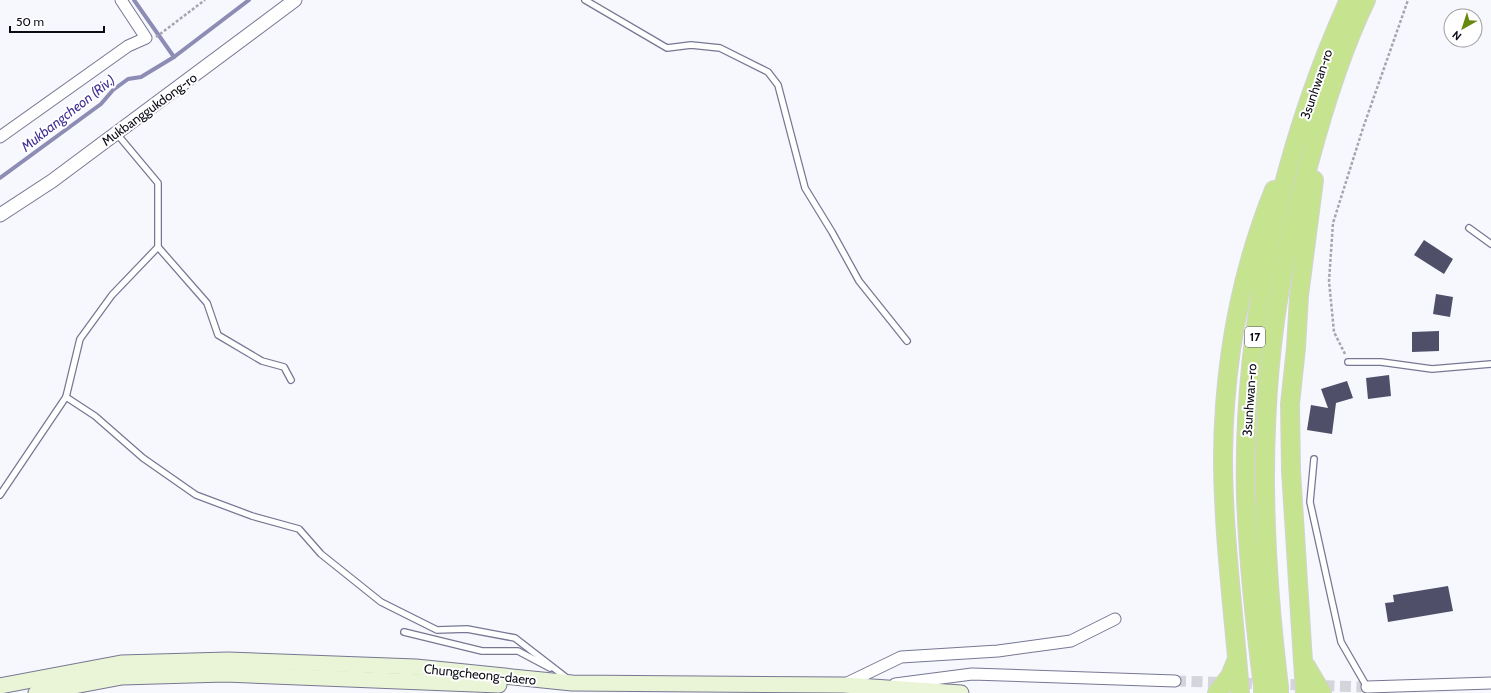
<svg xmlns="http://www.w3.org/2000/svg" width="1491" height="693" viewBox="0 0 1491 693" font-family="Cabin,sans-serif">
<rect width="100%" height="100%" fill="#f7f7fe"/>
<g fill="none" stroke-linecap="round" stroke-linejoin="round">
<!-- stream -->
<g stroke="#8c8cb5" stroke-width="4">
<polyline points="134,0 174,57"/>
<polyline points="0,178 101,104 113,90 128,79 141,77 174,57 249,0"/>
</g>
</g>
<!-- building -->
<g fill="#4f4f69">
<polygon points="1424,240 1453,259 1444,274 1414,255"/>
<polygon points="1436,294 1453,297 1450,317 1433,314"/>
<polygon points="1439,331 1439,351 1412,352 1412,332"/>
<polygon points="1389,375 1391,396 1368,399 1366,378"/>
<polygon points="1347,381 1353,398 1336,403 1332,434 1307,430 1311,405 1328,408 1321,389"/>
<polygon points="1448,586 1453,611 1388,622 1385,603 1394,602 1393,595"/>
</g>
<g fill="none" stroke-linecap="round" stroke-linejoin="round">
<!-- minor-tunnel -->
<polyline stroke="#d4d4db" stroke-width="11" stroke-dasharray="11 5.5" stroke-linecap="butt" points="1175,681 1367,687"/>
<defs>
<g id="service">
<polyline points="585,0 667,48 691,45 720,48 768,72 778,85 805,188 832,232 859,281 907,341"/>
<polyline points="1469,228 1491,244"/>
<polyline points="158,247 207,303 218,335 262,361 284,367 291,380"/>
<polyline points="1348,362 1381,362 1432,369 1491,364"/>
<polyline points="66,397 95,416 143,458 196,495 252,516 299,529 321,554 381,602 437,630 467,629 515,638 568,679"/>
<polyline points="1314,459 1310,502 1341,642 1367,687"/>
<polyline points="0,495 66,397 80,339 112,295 158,247 158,183 117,134"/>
<polyline points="404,632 482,651 518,651 550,668"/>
</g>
<g id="minor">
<polyline points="0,137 128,46 146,38 121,0"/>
<polyline points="895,684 972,674 1175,681"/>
<polyline points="843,685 901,657 998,651 1071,641 1115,619"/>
<polyline points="1367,687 1491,683"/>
</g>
<polyline id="tertiary" points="0,215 52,181 295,0"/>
<g id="secondary">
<polyline points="0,686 121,663 228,660 416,667 572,683 843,685 961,693"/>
<polyline points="36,693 122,677 225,674 499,685"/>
</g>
<g id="trunk">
<polyline points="1306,666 1322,693"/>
<path d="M1263 687C1255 624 1248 560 1246 497 1242 330 1280 152 1349 0"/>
<path d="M1279 687C1262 547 1257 405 1284 266 1290 231 1300 197 1309 163 1324 107 1341 52 1366 0"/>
<polyline points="1217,693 1230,676 1237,659"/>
<path d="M1240 693C1234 614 1223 534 1223 455 1224 364 1240 274 1274 190"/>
<polyline points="1305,693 1291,471 1290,404 1296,348 1299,296 1314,180"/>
</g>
</defs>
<!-- service casing -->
<use href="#service" stroke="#777793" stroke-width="8"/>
<!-- minor casing -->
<use href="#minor" stroke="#777793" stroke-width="13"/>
<!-- tertiary casing -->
<use href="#tertiary" stroke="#777793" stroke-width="15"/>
<!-- secondary casing -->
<use href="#secondary" stroke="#777793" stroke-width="17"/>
<!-- trunk casing -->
<use href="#trunk" stroke="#d3d3d5" stroke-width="20"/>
<!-- path -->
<g stroke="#a6a6ae" stroke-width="2.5" stroke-dasharray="3 2" stroke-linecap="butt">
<polyline points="156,37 205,0"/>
<polyline points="1345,354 1334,332 1329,281 1333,223 1363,128 1408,0"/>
</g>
<!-- service -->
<use href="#service" stroke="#fff" stroke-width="5.5"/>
<!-- minor -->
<use href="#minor" stroke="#fff" stroke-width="11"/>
<!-- tertiary -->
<use href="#tertiary" stroke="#fff" stroke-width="13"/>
<!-- secondary -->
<use href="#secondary" stroke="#e9f5d6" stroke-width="15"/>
<!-- trunk -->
<use href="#trunk" stroke="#c6e490" stroke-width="18"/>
<defs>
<g id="trunk-bridge">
<polyline points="1263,687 1263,693"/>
<polyline points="1279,687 1279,693"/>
</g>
</defs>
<!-- trunk-bridge casing -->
<use href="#trunk-bridge" stroke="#d3d3d5" stroke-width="20" stroke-linecap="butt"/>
<!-- trunk-bridge -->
<use href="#trunk-bridge" stroke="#c6e490" stroke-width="18"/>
</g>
<g text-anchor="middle" stroke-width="4" stroke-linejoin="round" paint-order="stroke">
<!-- shield labels -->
<rect fill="#fff" stroke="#54545b" stroke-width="1" x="1245" y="327" width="20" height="20" rx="3"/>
<g font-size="12" font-weight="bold" fill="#0b0b15">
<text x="1255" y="341">17</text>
</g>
<!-- street labels -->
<g font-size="13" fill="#0b0b15" stroke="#fff">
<text transform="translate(1316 84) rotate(-71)" y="5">3sunhwan-ro</text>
<text transform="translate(149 109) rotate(-36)" y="5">Mukbanggukdong-ro</text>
<text transform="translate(1249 400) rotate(-86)" y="5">3sunhwan-ro</text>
<text transform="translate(480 674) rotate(6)" y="5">Chungcheong-daero</text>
</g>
<!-- water labels -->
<g font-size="14" font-style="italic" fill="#433195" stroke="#fff">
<text transform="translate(68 113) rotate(-38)" y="5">Mukbangcheon (Riv.)</text>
</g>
</g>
<!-- north arrow -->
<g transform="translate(1463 28) rotate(219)"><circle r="19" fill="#ffffff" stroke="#9d9da1"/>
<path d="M0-3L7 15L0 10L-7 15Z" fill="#678a0e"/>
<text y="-6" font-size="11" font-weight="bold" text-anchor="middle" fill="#0b0b15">N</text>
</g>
<!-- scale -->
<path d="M10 26v6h94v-6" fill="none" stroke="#0b0b15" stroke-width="2"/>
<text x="16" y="26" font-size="12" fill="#0b0b15" stroke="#ffffff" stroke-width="3" paint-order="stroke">50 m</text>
</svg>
